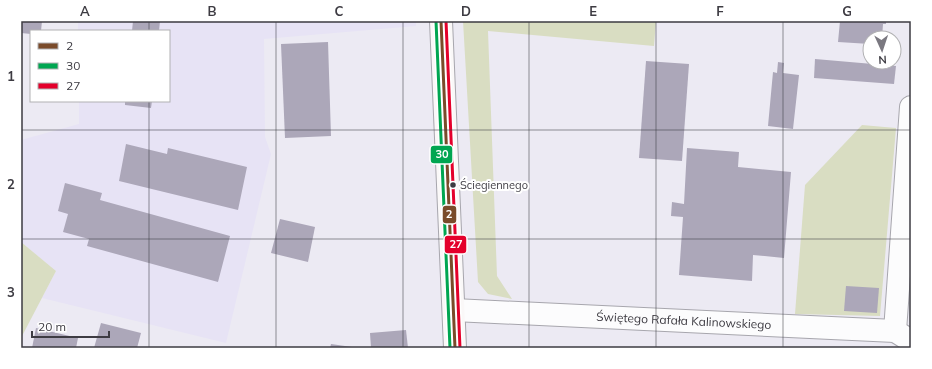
<svg xmlns="http://www.w3.org/2000/svg" width="932" height="369" viewBox="0 0 932 369" font-family="Mulish,sans-serif">
<rect width="100%" height="100%" fill="#eceaf3"/>
<!-- built -->
<polygon fill="#e7e3f5" points="78,21 416,21 416,26 264,39 265,137 271,154 226,343 42,298 56,271 21,242 21,140 79,124 79,101 169,101 169,31 78,31"/>
<!-- green -->
<g fill="#d9ddc2">
<polygon points="463,21 656,21 654,46 488,31 497,276 512,299 488,294 478,282"/>
<polygon points="862,125 896,128 880,316 795,314 805,185"/>
<polygon points="21,242 56,271 21,338"/>
</g>
<!-- building -->
<g fill="#aca7b9">
<polygon points="21,21 42,21 41,31 31,31 31,34 21,33"/>
<polygon points="133,21 160,21 159,31 132,31"/>
<polygon points="840,21 886,21 886,24 883,24 882,38 870,38 870,44 838,42"/>
<polygon points="328,42 331,136 285,138 281,44"/>
<polygon points="815,59 896,66 894,84 814,78"/>
<polygon points="646,61 689,64 682,161 639,158"/>
<polygon points="778,62 784,63 783,73 799,75 793,129 768,126 773,72 777,73"/>
<polygon points="125,101 152,101 151,108 125,105"/>
<polygon points="126,144 167,154 168,148 247,167 238,210 119,181"/>
<polygon points="687,148 739,152 738,167 791,172 784,258 753,255 752,281 679,275 683,217 671,216 672,202 684,204"/>
<polygon points="65,183 102,193 100,200 230,236 218,282 87,246 89,239 63,232 68,214 58,211"/>
<polygon points="280,219 315,227 308,262 271,253"/>
<polygon points="846,286 879,288 877,313 844,311"/>
<polygon points="101,323 141,333 137,348 94,348"/>
<polygon points="36,328 78,338 76,348 32,348"/>
<polygon points="406,330 408,348 371,348 370,333"/>
<polygon points="331,344 352,347 351,348 330,348"/>
</g>
<g fill="none" stroke-linecap="round" stroke-linejoin="round">
<defs>
<g id="street">
<path id="s1" d="M454 310 895 331 911 341"/>
<polyline points="895,331 911,107"/>
</g>
<polyline id="secondary" points="441,21 455,348"/>
</defs>
<!-- street casing -->
<use href="#street" stroke="#a7a6ad" stroke-width="24"/>
<!-- secondary casing -->
<use href="#secondary" stroke="#a7a6ad" stroke-width="24"/>
<!-- street -->
<use href="#street" stroke="#fcfcfd" stroke-width="22"/>
<!-- secondary -->
<use href="#secondary" stroke="#faf8f8" stroke-width="22"/>
<defs>
<polyline id="bus-1" points="441,21 455,348"/>
<polyline id="bus-2" points="436,21 450,348"/>
<polyline id="bus-3" points="446,21 460,348"/>
</defs>
<!-- bus-1 casing -->
<use href="#bus-1" stroke="#fff" stroke-width="6"/>
<!-- bus-2 casing -->
<use href="#bus-2" stroke="#fff" stroke-width="6"/>
<!-- bus-3 casing -->
<use href="#bus-3" stroke="#fff" stroke-width="6"/>
<!-- bus-1 -->
<use href="#bus-1" stroke="#7a4b2a" stroke-width="3"/>
<!-- bus-2 -->
<use href="#bus-2" stroke="#00a651" stroke-width="3"/>
<!-- bus-3 -->
<use href="#bus-3" stroke="#e4002b" stroke-width="3"/>
</g>
<!-- grid -->
<path fill="none" stroke="#3d3b42" stroke-width="1" stroke-opacity="0.55" d="M149 21V31M276 21V348M403 21V348M529 21V348M656 21V348M783 21V348M149 101V348M21 130H911M21 239H911"/>
<!-- markers -->
<circle fill="#3d3b42" stroke="#fff" stroke-width="1.5" cx="453" cy="185" r="3.5"/>
<g text-anchor="middle" stroke-width="4" stroke-linejoin="round" paint-order="stroke">
<!-- bus labels -->
<g font-size="11" fill="#3d3b42" stroke="#fff" text-anchor="start">
<text x="460" y="189">Ściegiennego</text>
</g>
<!-- street labels -->
<g font-size="12" fill="#3d3b42" stroke="#fff">
<text dy="4" stroke="none"><textPath href="#s1" startOffset="230">Świętego Rafała Kalinowskiego</textPath></text>
</g>
</g>
<g stroke="#fff" stroke-width="1.5">
<rect x="430" y="145" width="23" height="19" rx="4" fill="#00a651"/>
<rect x="442" y="205" width="15" height="19" rx="4" fill="#7a4b2a"/>
<rect x="444" y="235" width="23" height="19" rx="4" fill="#e4002b"/>
</g>
<g font-size="11" text-anchor="middle" font-weight="bold" fill="#fff">
<text x="442" y="158">30</text>
<text x="449" y="218">2</text>
<text x="456" y="248">27</text>
</g>
<!-- border -->
<rect width="932" height="369" fill="none" stroke="#ffffff" stroke-width="44"/>
<!-- legend -->
<rect x="30" y="30" width="140" height="72" fill="#ffffff" stroke="#b1b1b3"/>
<rect x="38" y="43" width="20" height="6" fill="#7a4b2a" stroke="#b1b1b3"/>
<text x="66" y="50" font-size="12" fill="#3d3b42">2</text>
<rect x="38" y="63" width="20" height="6" fill="#00a651" stroke="#b1b1b3"/>
<text x="66" y="70" font-size="12" fill="#3d3b42">30</text>
<rect x="38" y="83" width="20" height="6" fill="#e4002b" stroke="#b1b1b3"/>
<text x="66" y="90" font-size="12" fill="#3d3b42">27</text>
<!-- north arrow -->
<g transform="translate(882 50) rotate(177)"><circle r="19" fill="#ffffff" stroke="#b1b1b3"/>
<path d="M0-3L7 15L0 10L-7 15Z" fill="#7a7880"/>
<text y="-6" font-size="11" font-weight="bold" text-anchor="middle" fill="#3d3b42">N</text>
</g>
<!-- scale -->
<path d="M32 331v6h77v-6" fill="none" stroke="#3d3b42" stroke-width="2"/>
<text x="38" y="331" font-size="12" fill="#3d3b42" stroke="#ffffff" stroke-width="3" paint-order="stroke">20 m</text>
<rect x="22" y="22" width="888" height="325" fill="none" stroke="#3d3b42" stroke-width="1.5"/>
<g font-size="13" text-anchor="middle" font-weight="bold" fill="#3d3b42">
<text x="85" y="16">A</text>
<text x="212" y="16">B</text>
<text x="339" y="16">C</text>
<text x="466" y="16">D</text>
<text x="593" y="16">E</text>
<text x="720" y="16">F</text>
<text x="847" y="16">G</text>
<text x="11" y="81">1</text>
<text x="11" y="189">2</text>
<text x="11" y="297">3</text>
</g>
</svg>
